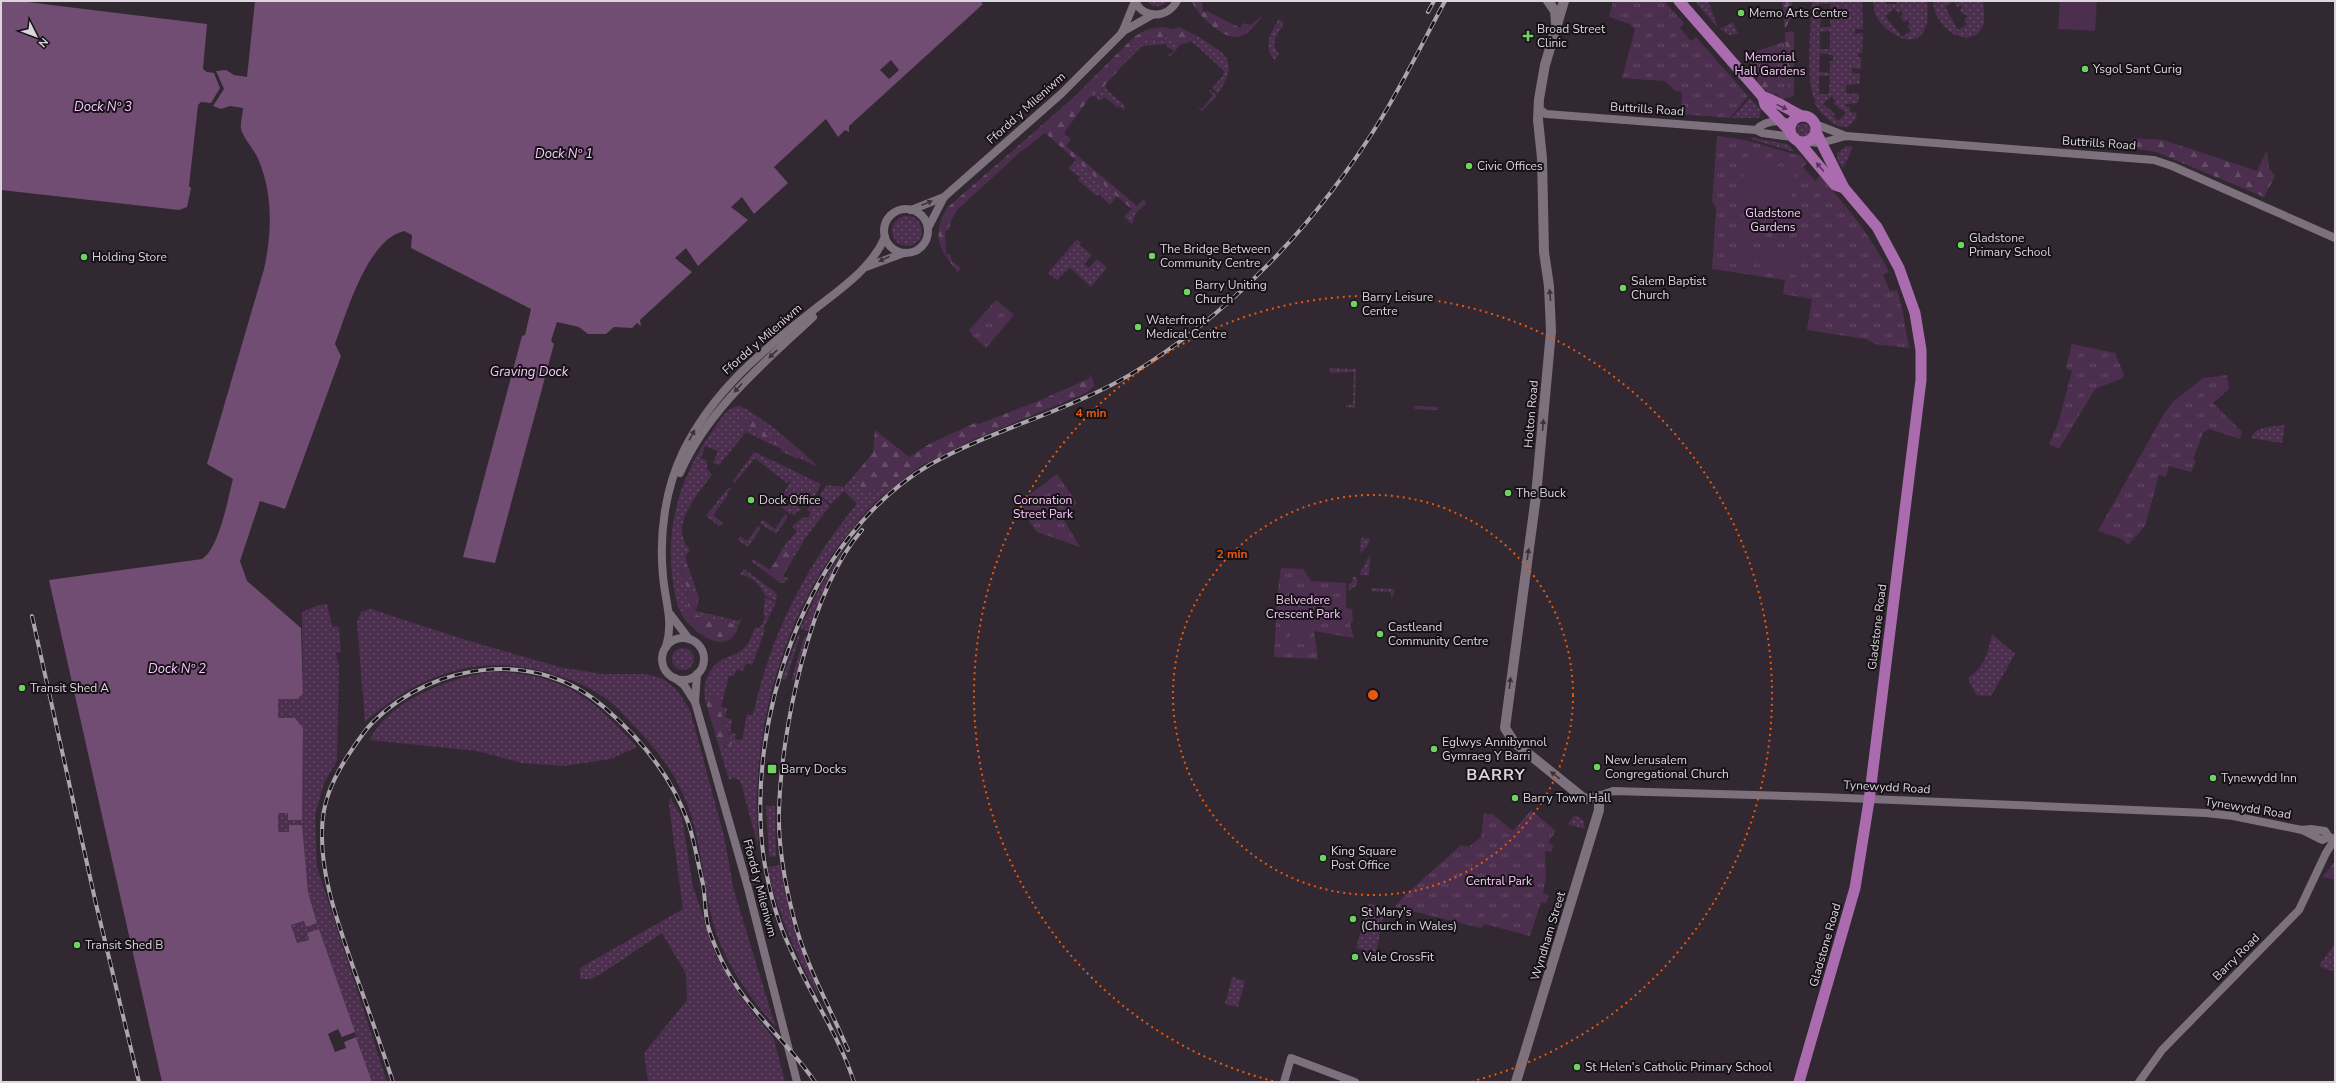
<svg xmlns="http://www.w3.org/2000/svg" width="2336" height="1083" viewBox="0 0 2336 1083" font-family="'Nunito Sans',sans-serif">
<defs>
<pattern id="grass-dots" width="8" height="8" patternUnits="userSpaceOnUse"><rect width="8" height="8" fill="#4c2f4e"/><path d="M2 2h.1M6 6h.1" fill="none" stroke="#654c67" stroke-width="1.8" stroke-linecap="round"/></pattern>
<pattern id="forest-firs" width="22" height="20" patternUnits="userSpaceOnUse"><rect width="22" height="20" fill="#4c2f4e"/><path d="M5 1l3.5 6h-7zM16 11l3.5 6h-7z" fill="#654c67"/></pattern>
<pattern id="park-tufts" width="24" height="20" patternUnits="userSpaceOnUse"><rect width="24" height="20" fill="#4c2f4e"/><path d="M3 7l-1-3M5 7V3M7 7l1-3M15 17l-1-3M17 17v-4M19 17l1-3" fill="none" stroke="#654c67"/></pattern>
</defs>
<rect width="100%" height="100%" fill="#312832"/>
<!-- grass -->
<g fill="url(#grass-dots)" fill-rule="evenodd">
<path d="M1146 1H1168C1161 8 1153 8 1146 1Z"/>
<polygon points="1695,1 1708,1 1718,28 1697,4"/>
<path d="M1812 1H1862L1863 29H1855V34L1863 33 1862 53H1858V57H1861V69L1852 68V73L1860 74V84L1846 85V93L1859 94 1858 103 1846 104V107H1850V112L1857 113C1849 143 1823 117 1814 103L1816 101C1805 89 1811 20 1812 1ZM1819 4H1831L1829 16 1831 27H1820L1822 13H1819ZM1830 31V49H1820V32ZM1820 53 1833 55V61H1830V73L1819 72ZM1819 76H1830L1829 94H1819ZM1832 96 1836 101 1833 103 1846 113 1838 121 1833 116 1835 114 1823 104Z"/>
<path d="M1873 1H1886V4H1896V1H1927C1927 9 1929 18 1926 26 1918 54 1884 32 1876 16 1874 12 1874 6 1873 1ZM1894 8 1898 13 1901 11 1903 14 1900 17 1904 22 1907 20 1910 23 1907 26 1911 31 1902 37 1885 16Z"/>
<path d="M1933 1H1983C1983 8 1986 19 1983 26 1970 53 1934 28 1933 1ZM1954 1 1957 7 1961 5 1962 8 1960 10 1963 15 1966 14 1967 17 1964 19 1967 24 1958 30 1945 7Z"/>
<path d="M1279 19 1284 23C1279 32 1268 45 1279 53L1275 60C1262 47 1271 32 1279 19Z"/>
<polygon points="1733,22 1738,34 1730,35 1721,30 1720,27 1722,28"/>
<polygon points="1169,36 1175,43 1181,44 1170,57 1167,54 1173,53 1173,50 1167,47 1166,44 1142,46 1125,63 1124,56 1141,39 1160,40"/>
<path d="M1197 36C1227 55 1240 59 1218 94L1212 88 1223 76 1224 71 1197 46 1191 42Z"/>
<polygon points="1106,85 1106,89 1125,106 1124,110 1120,106 1118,108 1105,97 1100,101 1095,96 1090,97 1094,93 1097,94"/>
<polygon points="1210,90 1217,96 1202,111 1197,106 1202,109 1213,95 1209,91"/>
<polygon points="1750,98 1761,110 1759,118 1732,118"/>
<circle cx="1803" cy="130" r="7"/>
<polygon points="1753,138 1787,144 1795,152 1750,139"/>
<polygon points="1846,146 1853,147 1843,168 1838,161 1837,153"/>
<polygon points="1076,160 1117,196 1110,205 1099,194 1097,196 1078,180 1080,177 1068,169"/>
<polygon points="1132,209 1136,213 1132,224 1124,217"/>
<circle cx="907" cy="231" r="15"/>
<polygon points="1077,239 1081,243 1080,245 1092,255 1084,264 1089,268 1097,259 1107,268 1091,287 1070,268 1057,280 1048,273"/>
<polygon points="1330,368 1356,369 1355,408 1346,407 1346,405 1353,405 1354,372 1330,373"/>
<path d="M738 406C754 409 805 453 818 467L746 432 719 465 713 463 718 451 705 446 701 458 707 461V469L712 475C697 495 668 526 690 550L685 557 699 598 696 611 739 621 742 617 739 625 698 616 695 613 696 601 681 568 682 578 687 587 686 596 689 609 683 617C676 605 674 590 672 576 666 522 682 472 714 429 720 420 726 408 738 406Z"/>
<polygon points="1415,406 1438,407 1438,410 1414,409"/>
<path d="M2285 425 2282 443 2251 438C2256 425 2274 427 2285 425Z"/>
<polygon points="754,452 821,484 816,494 801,510 809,497 803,494 795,505 801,509 793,515 792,512 790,514 777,504 791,481 768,464 790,481 787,483 755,458 734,484 733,481"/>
<path d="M856 473 860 486 867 491 887 487 883 495C802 572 761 683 757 794 756 811 758 829 758 846L740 780 733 778 729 780 719 747 721 745 726 748 730 736 722 718 724 715 706 701V703C701 687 708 667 723 659 730 656 738 654 743 649 750 643 752 635 755 627L758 628 762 625 765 616 763 614 765 598 776 602 763 629 765 630 752 665 746 663 743 671 737 669 734 676H729L721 707 727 708 725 718 732 719 730 733 736 734 735 739 742 740 747 714 753 715C770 636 806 565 857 504L844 491 831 504 820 495 826 485 844 487Z"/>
<polygon points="728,488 731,488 727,493 728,495 713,515 724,524 719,526 706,516"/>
<polygon points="820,496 830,506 806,537 783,576 789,579 784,583 780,583 751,561 753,559 770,570 788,540 790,540 797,531 792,527 803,517 808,518 811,513 807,510"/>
<polygon points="785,514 788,517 776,534 760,523 763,520 775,529"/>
<polygon points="758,526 761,528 748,547 738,540 740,536 747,541"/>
<polygon points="1361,538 1370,539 1367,547 1360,554"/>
<polygon points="843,550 820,600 809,631 800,629 821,585"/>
<polygon points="1370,555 1369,575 1359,575"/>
<path d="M744 569 774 591 777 595 776 601 765 596C760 583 752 578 740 574Z"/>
<polygon points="1353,577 1357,577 1357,585 1348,591 1349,583 1352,583"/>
<polygon points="1371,588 1394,589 1393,597 1391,598 1391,592 1371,591"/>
<polygon points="327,604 332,626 339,627 341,652 336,653 339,666 337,761 324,783 315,815 317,867 387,1082 372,1082 319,929 307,933 309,940 297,943 291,925 304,921 317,923 289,825 289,832 278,832 278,813 288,813 289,820 302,820 303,728 295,718 278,718 278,698 297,699 303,694 302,612 316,606"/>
<path d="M371 609 466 640 559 667 602 674H647L663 679 677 690 690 710 724 836 734 891 776 1028C747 993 721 960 711 914 702 874 700 830 682 792 670 766 654 747 635 727 625 716 615 704 602 696 585 684 566 678 546 672 475 653 418 676 365 722L357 622 361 612Z"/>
<polygon points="799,634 800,636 787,677 784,680 782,678"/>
<path d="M1992 634 2015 654 1991 696 1976 695 1968 678C1985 666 1988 653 1992 634Z"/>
<polygon points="804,637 808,638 797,677 791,682"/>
<circle cx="683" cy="659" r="11"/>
<path d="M492 672C562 673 591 696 637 747L611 759 564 766 522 763 477 751 370 740C386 702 453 676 492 672Z"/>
<polygon points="670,797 682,818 693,886 716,956 741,998 774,1039 785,1082 648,1082 644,1053 687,1000 686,974 662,933 601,974 591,979 580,979 580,968 683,909 669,805"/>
<polygon points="766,806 775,806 776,856 769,857"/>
<polygon points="1575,815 1583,820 1585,829 1568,824"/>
<path d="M781 865 791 918 818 992H816C794 952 778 912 767 867Z"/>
<polygon points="1369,903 1385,908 1376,953 1356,948"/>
<polygon points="2335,943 2335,972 2319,966"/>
<polygon points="1232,977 1245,981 1238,1007 1225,1004"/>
</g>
<!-- forest -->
<g fill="url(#forest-firs)">
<path d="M1192 1H1202L1203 12 1207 11 1240 28 1243 23 1250 25 1262 16C1256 25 1248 36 1236 37 1222 38 1196 14 1192 1Z"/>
<polygon points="1782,1 1792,1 1792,16 1785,29"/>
<path d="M1163 27 1172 29 1179 27 1197 36C1190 43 1185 45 1175 43L1169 36 1160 40 1141 39 1125 56V63L1097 94 1094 93 1090 97 1064 133 1071 139 1066 146 1137 206 1144 199 1146 204 1136 213 1045 133 1018 154 957 210 950 223 949 230 945 231 946 254H950L952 261 961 268 958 272C939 249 931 236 947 208L1074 97 1135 36 1148 29Z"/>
<polygon points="1791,31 1794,32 1794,95 1789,98 1785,38 1785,33"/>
<polygon points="1760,71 1777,89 1773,97 1758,85 1757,79"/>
<polygon points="2132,138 2163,140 2257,171 2267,150 2269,168 2275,176 2264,197 2156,152 2131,148"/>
<polygon points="1087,373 1093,379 1094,386 1086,393 975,439 919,467 886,494 883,495 886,487 867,491 860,486 856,473 873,453 875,430 909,457 931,443 975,423 979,424 1043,399 1090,378"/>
<polygon points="755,418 761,420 767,434 780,436 796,450 800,457 797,459 781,451 781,447 764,439 759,431 739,425 741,421"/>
<polygon points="789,545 792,545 794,552 782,577 783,582 781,582 767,573"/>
<path d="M684 562 686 564 696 601 695 613 698 616 739 625C729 659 696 634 683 617L689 609 686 596 687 587 682 578V563Z"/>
<polygon points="715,695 720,700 721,708 724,710 722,718 732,743 730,747 721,745 719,747 706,703 711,696"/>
</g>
<!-- park -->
<g fill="url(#park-tufts)">
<polygon points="1613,1 1664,1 1684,23 1680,28 1691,41 1696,37 1748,96 1730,118 1681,114 1682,92 1675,91 1665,81 1622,78 1635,29 1630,24 1609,17"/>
<polygon points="1786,41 1789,97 1782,100 1752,68 1749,59 1751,53"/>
<path d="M1717 136 1745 140 1801 156 1807 163 1803 167 1815 181 1820 176C1847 207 1871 236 1889 272L1883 275 1890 291 1897 290 1903 313 1909 348 1875 344 1866 339 1807 330 1812 299 1783 294 1785 280 1712 269 1716 208 1712 201Z"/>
<polygon points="996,300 1014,315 986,348 972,335 969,330"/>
<polygon points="2072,344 2115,353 2124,375 2123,378 2095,389 2059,449 2049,444 2058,424 2072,371 2066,368"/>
<polygon points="2227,375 2229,389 2213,403 2242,432 2240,439 2209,429 2203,433 2193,459 2196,461 2191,472 2169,466 2166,477 2159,475 2145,526 2128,545 2122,539 2098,531 2165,412 2173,402 2203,378"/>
<polygon points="1057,474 1077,503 1061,515 1080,547 1037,532 1017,504"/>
<polygon points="1281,568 1303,569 1311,581 1346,583 1346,608 1352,609 1353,621 1350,624 1354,638 1314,631 1318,659 1274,657 1277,598"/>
<polygon points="1531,810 1556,831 1548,842 1554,846 1551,852 1545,851 1546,876 1543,893 1549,895 1546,903 1541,902 1530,936 1485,924 1481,928 1395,907 1403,897 1461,845 1469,847 1481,837 1484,813 1490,815 1491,813 1513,831"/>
<polygon points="2335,861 2335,880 2323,877"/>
</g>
<!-- pitch -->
<g fill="#4c2f4e">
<polygon points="2060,1 2097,1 2095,31 2058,29"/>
<polygon points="1746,162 1795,168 1788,218 1739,211"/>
<polygon points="1729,227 1758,231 1756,244 1727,241"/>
<polygon points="1726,247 1755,251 1753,264 1724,261"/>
<polygon points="1762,248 1802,253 1799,275 1759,270"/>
<polygon points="1291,619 1304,620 1303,644 1290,644"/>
</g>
<!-- water -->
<g fill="#714c73">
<polygon points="1,1 19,1 207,24 203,69 207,72 214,73 220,88 211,103 201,102 198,105 189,186 191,188 187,207 179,210 1,190"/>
<path d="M255 1H980L983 4 849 126V132L845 130 838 137 826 119 774 167 788 183 754 214 742 197 731 207 748 220 698 266 686 248 675 258 692 272 640 320 641 326 637 323 632 328 614 327 606 334H588L579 327 557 322 551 341 554 344 495 563 463 557 522 336 525 335 531 309 411 248 412 235 404 231C367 240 347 312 335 344L341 356 285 509 260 501 240 561 247 581 301 628 303 694 297 699H278V718H295L303 728 302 820H288V813H278V832H289V825H302L308 892 317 923 306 927 304 921 291 925 297 943 309 940 307 933 319 929 355 1032 342 1037 338 1029 328 1034 335 1052 346 1048 344 1042 356 1037 372 1082H162L49 580 202 559C219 549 228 498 233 479L207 464 264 269C272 233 273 195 259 161 256 152 242 136 241 129 240 123 243 114 243 108L230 106 221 109 213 106 224 89 216 71 226 70 234 75 247 77Z"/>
</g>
<!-- pier -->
<polygon fill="#312832" points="891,60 899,70 889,79 880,70"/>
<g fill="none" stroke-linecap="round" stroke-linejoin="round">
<!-- tertiary -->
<g stroke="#7c717d" stroke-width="8">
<path d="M1135 1C1144 20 1168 18 1177 1"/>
<polyline points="1122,32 1152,15"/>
<polyline points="1538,108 1546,114 1756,130 1762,133 1792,137"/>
<polyline points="1815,124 1846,136"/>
<path d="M1756 130C1765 120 1779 120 1791 123"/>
<polyline points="1806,142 1821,143 1846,136 2154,160 2172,166 2335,238"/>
<circle cx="906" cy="231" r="22"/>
<polyline points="911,210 944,197"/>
<polyline points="928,228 944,197 1061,94 1122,33 1135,1"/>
<polyline points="866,267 904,253"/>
<path d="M680 473C708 409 763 364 813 317"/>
<polyline points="670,614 689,639"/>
<circle cx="683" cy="659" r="21"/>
<path d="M666 647C674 620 665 602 663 576 659 535 665 489 683 452 712 393 759 353 810 313 837 291 871 270 885 237"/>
<polyline points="675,678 684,685 695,702 748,888 797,1082"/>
<polyline points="695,702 697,674"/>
<polyline points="1599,796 1613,791 1821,797 2206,813 2233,816 2302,830 2311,829 2325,831 2329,837 2335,839"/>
<polyline points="2302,830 2322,840 2329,837"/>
<polyline points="1284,1082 1291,1058 1355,1082"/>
<polyline points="2139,1082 2162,1050 2299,910 2326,853 2335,839"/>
</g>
<!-- secondary -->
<g stroke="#7c717d" stroke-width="10">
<polyline points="1548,1 1555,11 1556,23"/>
<polyline points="1516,1082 1599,810 1599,796 1586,799 1582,797 1514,742 1505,728 1536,496 1551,331 1549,286 1544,252 1542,158 1538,120 1539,99 1545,65 1564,1"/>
</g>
<!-- primary -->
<g stroke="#ab6caf" stroke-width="11">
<polyline points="1679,1 1763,97 1765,105 1790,131"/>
<path d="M1763 97C1773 99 1791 111 1802 116"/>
<circle cx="1803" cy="129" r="13"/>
<polyline points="1799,142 1835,185 1844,188"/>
<polyline points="1799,1082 1855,888 1869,801 1921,380 1921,350 1915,313 1899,268 1877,227 1844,188 1816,132"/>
</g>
<defs>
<g id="rail">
<polyline points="1428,12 1434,1"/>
<polyline points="32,616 96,904 139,1082"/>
<path d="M848 1050C830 1007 805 964 794 919 785 884 778 847 779 811 781 732 809 591 862 530"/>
<path d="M393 1082C380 1042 366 1003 352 964 338 922 321 878 322 832 322 803 332 781 347 757 355 745 363 732 373 722 435 661 538 648 605 708 642 740 673 778 689 825 695 844 698 864 703 884 705 896 705 909 707 921 709 933 715 946 720 957 742 1006 786 1039 815 1082"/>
<path d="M854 1082C838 1033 810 995 790 948 777 921 769 890 764 860 744 722 806 536 931 464 983 435 1040 419 1093 394 1129 378 1164 354 1195 330 1269 272 1332 199 1381 119 1404 81 1424 40 1445 1"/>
</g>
</defs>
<!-- rail casing -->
<use href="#rail" stroke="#aca5ad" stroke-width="4"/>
<!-- rail -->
<use href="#rail" stroke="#171217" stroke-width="2.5" stroke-dasharray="8" stroke-linecap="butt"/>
</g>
<!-- one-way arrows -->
<defs><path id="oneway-solid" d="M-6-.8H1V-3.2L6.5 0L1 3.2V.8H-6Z"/></defs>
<g fill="#523654">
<use href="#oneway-solid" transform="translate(1782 107) rotate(26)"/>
<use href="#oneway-solid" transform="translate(1820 167) rotate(-130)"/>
</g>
<g fill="#3a333b">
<use href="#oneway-solid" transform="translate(927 203) rotate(-22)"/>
<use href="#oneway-solid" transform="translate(884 259) rotate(156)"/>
<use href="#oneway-solid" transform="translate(1550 295) rotate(-95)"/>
<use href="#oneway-solid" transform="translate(773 354) rotate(136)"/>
<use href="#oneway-solid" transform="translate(738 388) rotate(132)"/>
<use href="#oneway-solid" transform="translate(1543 425) rotate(-85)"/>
<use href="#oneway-solid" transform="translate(692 435) rotate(-61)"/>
<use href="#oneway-solid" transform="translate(1528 554) rotate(-82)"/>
<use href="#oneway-solid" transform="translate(1510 683) rotate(-83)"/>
<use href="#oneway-solid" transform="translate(1555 775) rotate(-141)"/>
</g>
<!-- distance rings -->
<g fill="none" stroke="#e8590c" stroke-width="2" stroke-dasharray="2 4">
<circle cx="1373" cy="695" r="200"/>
<path d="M1273 1081A399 399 0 1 1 1473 1081"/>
</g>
<!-- markers -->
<g fill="#6dd361" stroke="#171217" stroke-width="1.5">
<circle cx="1741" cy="13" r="4"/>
<path d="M1526 30h4v4h4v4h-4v4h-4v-4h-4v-4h4z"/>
<circle cx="2085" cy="69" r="4"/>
<circle cx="1469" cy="166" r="4"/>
<circle cx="1961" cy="245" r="4"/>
<circle cx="1152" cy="256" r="4"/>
<circle cx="84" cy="257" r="4"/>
<circle cx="1623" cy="288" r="4"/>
<circle cx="1187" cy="292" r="4"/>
<circle cx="1354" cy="304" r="4"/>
<circle cx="1138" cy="327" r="4"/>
<circle cx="1508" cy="493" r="4"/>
<circle cx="751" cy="500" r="4"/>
<circle cx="1380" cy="634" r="4"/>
<circle cx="22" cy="688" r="4"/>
<circle cx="1434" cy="749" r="4"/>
<circle cx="1597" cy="767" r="4"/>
<rect x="767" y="764" width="10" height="10" rx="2"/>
<circle cx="2213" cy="778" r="4"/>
<circle cx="1515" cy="798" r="4"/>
<circle cx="1323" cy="858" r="4"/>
<circle cx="1353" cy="919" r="4"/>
<circle cx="77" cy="945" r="4"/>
<circle cx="1355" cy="957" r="4"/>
<circle cx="1577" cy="1067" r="4"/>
</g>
<g text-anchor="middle" stroke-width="4" stroke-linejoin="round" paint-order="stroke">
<!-- poi labels -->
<g font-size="12" fill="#dbd5dc" stroke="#171217" text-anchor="start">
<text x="1749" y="17">Memo Arts Centre</text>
<text x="1537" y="33">Broad Street<tspan x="1537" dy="14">Clinic</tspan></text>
<text x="2093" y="73">Ysgol Sant Curig</text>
<text x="1477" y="170">Civic Offices</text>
<text x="1969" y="242">Gladstone<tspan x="1969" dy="14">Primary School</tspan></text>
<text x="1160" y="253">The Bridge Between<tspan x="1160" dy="14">Community Centre</tspan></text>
<text x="92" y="261">Holding Store</text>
<text x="1631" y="285">Salem Baptist<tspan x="1631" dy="14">Church</tspan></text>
<text x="1195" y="289">Barry Uniting<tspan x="1195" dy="14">Church</tspan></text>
<text x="1362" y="301">Barry Leisure<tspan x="1362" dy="14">Centre</tspan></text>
<text x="1146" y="324">Waterfront<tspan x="1146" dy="14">Medical Centre</tspan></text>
<text x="1516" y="497">The Buck</text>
<text x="759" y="504">Dock Office</text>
<text x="1388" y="631">Castleand<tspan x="1388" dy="14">Community Centre</tspan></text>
<text x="30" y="692">Transit Shed A</text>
<text x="1442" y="746">Eglwys Annibynnol<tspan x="1442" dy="14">Gymraeg Y Barri</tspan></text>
<text x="1605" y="764">New Jerusalem<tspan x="1605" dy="14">Congregational Church</tspan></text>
<text x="781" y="773">Barry Docks</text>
<text x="2221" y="782">Tynewydd Inn</text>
<text x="1523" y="802">Barry Town Hall</text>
<text x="1331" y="855">King Square<tspan x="1331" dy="14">Post Office</tspan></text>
<text x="1361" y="916">St Mary's<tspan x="1361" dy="14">(Church in Wales)</tspan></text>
<text x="85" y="949">Transit Shed B</text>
<text x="1363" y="961">Vale CrossFit</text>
<text x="1585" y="1071">St Helen's Catholic Primary School</text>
</g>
<!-- park labels -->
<g font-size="12" fill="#f8c8fa" stroke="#171217">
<text x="1770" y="61">Memorial<tspan x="1770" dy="14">Hall Gardens</tspan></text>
<text x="1773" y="217">Gladstone<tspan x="1773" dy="14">Gardens</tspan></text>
<text x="1043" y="504">Coronation<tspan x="1043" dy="14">Street Park</tspan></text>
<text x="1303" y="604">Belvedere<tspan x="1303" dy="14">Crescent Park</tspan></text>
<text x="1499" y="885">Central Park</text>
</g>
<!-- street labels -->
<g font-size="12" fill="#dbd5dc" stroke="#171217">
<text transform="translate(1026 108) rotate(-42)" y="4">Ffordd y Mileniwm</text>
<text transform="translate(1647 109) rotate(4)" y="4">Buttrills Road</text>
<text transform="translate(2099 143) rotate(4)" y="4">Buttrills Road</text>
<text transform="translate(762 339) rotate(-41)" y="4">Ffordd y Mileniwm</text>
<text transform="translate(1531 414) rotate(-85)" y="4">Holton Road</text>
<text transform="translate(1877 627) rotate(-83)" y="4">Gladstone Road</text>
<text transform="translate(1887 787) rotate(3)" y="4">Tynewydd Road</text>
<text transform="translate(2248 808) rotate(9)" y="4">Tynewydd Road</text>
<text transform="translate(760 888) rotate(75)" y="4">Ffordd y Mileniwm</text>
<text transform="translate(1548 936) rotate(-73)" y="4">Wyndham Street</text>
<text transform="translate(1825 945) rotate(-74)" y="4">Gladstone Road</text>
<text transform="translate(2236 957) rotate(-45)" y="4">Barry Road</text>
</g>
<!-- water labels -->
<g font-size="13" font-style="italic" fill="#f7c8fa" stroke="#171217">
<text x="103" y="111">Dock Nº 3</text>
<text x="564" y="158">Dock Nº 1</text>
<text x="529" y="376">Graving Dock</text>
<text x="177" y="673">Dock Nº 2</text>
</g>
<!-- district labels -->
<g font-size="16" font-weight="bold" letter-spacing="1" fill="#dbd5dc" stroke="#171217">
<text x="1496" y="780">BARRY</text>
</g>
</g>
<circle cx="1373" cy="695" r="6" fill="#e8590c" stroke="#171217" stroke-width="2"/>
<g font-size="12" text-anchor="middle" font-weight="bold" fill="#e8590c" stroke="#171217" stroke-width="4" stroke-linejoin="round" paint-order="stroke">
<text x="1091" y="417">4 min</text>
<text x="1232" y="558">2 min</text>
</g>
<!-- border -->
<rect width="2336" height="1083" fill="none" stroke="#dbd5dc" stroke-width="4"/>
<!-- north arrow -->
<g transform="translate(36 36) rotate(132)" stroke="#171217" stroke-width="3" paint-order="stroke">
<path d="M0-3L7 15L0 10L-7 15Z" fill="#dbd5dc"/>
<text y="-6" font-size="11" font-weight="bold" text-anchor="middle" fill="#dbd5dc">N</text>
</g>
</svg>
